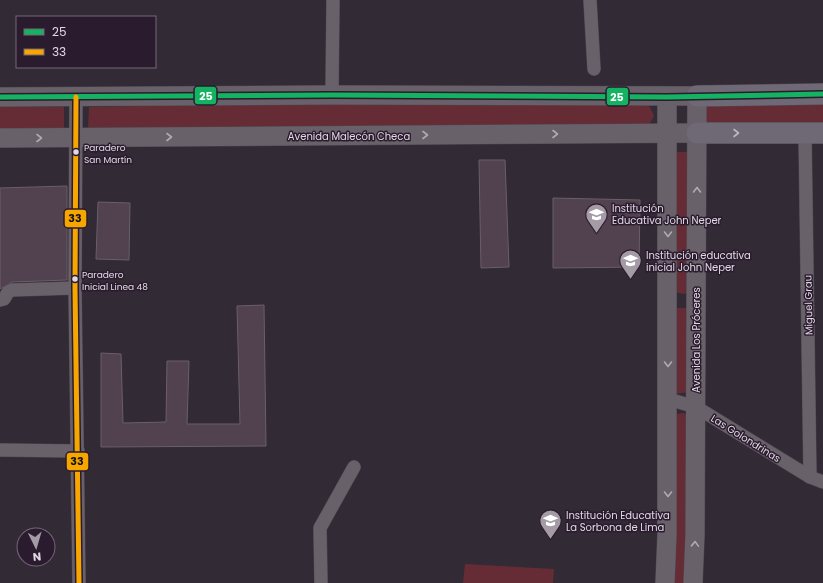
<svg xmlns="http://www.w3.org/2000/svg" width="823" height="583" viewBox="0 0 823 583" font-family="Poppins,sans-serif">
<rect width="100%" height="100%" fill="#322a34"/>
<!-- green -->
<g fill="#662c36">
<polygon points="823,101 823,125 710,126 704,119 706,105"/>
<path d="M641 102 650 107 654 116 650 123 643 127 88 129 89 107C273 103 457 105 641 102Z"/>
<polygon points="0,107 64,107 64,131 0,132"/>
<polygon points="678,152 688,152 689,289 685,294 678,293 674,289 674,156"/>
<polygon points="678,308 687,308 689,392 676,394 673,311"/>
<polygon points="684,413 687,417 688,548 684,583 670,583 673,419 677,414"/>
<polygon points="465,564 554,569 553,583 463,583"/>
</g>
<!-- building -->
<g fill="#52414e" stroke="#696068">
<polygon points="479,160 505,160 509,267 481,268"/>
<polygon points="67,186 67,280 12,282 0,289 0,188"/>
<polygon points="553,198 640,200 639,267 553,268"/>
<polygon points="98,202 130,203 129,260 96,259"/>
<polygon points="264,305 266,446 101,447 101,353 121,354 123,423 166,422 167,361 189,361 187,424 240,424 237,306"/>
</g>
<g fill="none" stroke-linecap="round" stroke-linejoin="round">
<defs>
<g id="street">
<polyline points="590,0 594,69"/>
<polyline points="332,95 333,0"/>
<polyline points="76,97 75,288 79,583"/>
<polyline points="805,133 810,477"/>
<polyline points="0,300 4,299 8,292 12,290 75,288"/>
<polyline points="668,399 696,407 810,477 823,482"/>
<polyline points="0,450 78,451"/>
<polyline points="321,583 320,528 354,467"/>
</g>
<g id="secondary">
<polyline points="0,97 332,95 697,96 695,534 693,583"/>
<polyline points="0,138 697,133"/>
<polyline points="665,583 667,535 667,97"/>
</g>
<g id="primary">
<polyline points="697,96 823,94"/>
<polyline points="697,133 823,133"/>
</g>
</defs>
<!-- street casing -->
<use href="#street" stroke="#4e474f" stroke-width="14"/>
<!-- secondary casing -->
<use href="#secondary" stroke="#4e474f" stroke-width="20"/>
<!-- primary casing -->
<use href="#primary" stroke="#4e474f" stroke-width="22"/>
<!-- street -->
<use href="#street" stroke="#686169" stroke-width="13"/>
<!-- secondary -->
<use href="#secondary" stroke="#686169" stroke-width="19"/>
<!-- primary -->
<use href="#primary" stroke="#6f6875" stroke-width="21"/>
<defs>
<polyline id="bus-1" points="0,97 332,95 667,97 823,94"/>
<polyline id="bus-2" points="76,97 75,288 79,583"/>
</defs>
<!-- bus-1 casing -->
<use href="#bus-1" stroke="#2a1c2e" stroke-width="8"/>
<!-- bus-2 casing -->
<use href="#bus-2" stroke="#2a1c2e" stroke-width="8"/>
<!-- bus-1 -->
<use href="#bus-1" stroke="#13b361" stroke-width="5"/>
<!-- bus-2 -->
<use href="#bus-2" stroke="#f7a600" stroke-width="5"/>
</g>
<!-- one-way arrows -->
<defs><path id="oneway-chevron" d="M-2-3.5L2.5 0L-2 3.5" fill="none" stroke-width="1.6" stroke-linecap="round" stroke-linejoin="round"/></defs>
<use stroke="#c0b6c3" href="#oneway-chevron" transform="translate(736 133)"/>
<g stroke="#b1a8b3">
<use href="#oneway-chevron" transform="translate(555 134)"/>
<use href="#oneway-chevron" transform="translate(425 135)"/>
<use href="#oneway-chevron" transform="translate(169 137)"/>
<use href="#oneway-chevron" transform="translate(39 138)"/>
<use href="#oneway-chevron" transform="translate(697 190) rotate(-90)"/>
<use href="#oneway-chevron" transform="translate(668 234) rotate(90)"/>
<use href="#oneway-chevron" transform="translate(668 364) rotate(90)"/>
<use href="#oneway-chevron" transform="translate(668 494) rotate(90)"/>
<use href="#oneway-chevron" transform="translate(695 544) rotate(-88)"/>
</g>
<!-- icons -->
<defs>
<symbol id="school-pin" viewBox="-11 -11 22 30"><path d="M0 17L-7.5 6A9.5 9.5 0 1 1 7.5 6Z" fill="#a49ba6" stroke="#2a1c2e"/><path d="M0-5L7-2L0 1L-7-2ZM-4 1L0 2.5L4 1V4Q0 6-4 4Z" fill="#fff"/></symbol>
</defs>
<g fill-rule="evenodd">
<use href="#school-pin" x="584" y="202" width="25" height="34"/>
<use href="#school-pin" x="618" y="248" width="25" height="34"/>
<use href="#school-pin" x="538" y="508" width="25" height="34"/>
</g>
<!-- markers -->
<g fill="#e2d8e4" stroke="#2a1c2e" stroke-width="1.5">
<circle cx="76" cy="152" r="3.5"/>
<circle cx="75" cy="279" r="3.5"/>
</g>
<g text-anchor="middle" stroke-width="3" stroke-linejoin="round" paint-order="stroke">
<!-- bus labels -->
<g font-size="9" fill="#e2d8e4" stroke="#2a1c2e" text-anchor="start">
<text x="84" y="151">Paradero<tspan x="84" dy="12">San Martín</tspan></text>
<text x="82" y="278">Paradero<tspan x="82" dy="12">Inicial Linea 48</tspan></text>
</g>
<!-- street labels -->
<g font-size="10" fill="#e2d8e4" stroke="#2a1c2e">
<text x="349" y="140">Avenida Malecón Checa</text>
<text transform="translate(808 305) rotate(-91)" y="4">Miguel Grau</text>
<text transform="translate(696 340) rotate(-90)" y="4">Avenida Los Próceres</text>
<text transform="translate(746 438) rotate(32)" y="4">Las Golondrinas</text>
</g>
<!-- poi labels -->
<g font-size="10" fill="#e2d8e4" stroke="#2a1c2e" text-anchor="start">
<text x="612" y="212">Institución<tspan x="612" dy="12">Educativa John Neper</tspan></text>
<text x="646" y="259">Institución educativa<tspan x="646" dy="12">inicial John Neper</tspan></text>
<text x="566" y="519">Institución Educativa<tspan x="566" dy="12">La Sorbona de Lima</tspan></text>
</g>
</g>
<g stroke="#2a1c2e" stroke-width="1.5">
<rect x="194" y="86" width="23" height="19" rx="4" fill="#13b361"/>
<rect x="606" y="87" width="23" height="19" rx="4" fill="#13b361"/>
<rect x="64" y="209" width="23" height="19" rx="4" fill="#f7a600"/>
<rect x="66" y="452" width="23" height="19" rx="4" fill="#f7a600"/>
</g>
<g font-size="11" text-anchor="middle" font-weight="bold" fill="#fff">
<text x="206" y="100">25</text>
<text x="617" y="101">25</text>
</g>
<g font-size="11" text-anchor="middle" font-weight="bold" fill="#111">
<text x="75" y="222">33</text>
<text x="77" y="465">33</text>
</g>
<!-- legend -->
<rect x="16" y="16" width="140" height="52" fill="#2a1c2e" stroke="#746777"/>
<rect x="24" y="29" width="20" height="6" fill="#13b361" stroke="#746777"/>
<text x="52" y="36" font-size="12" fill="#e2d8e4">25</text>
<rect x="24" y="49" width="20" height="6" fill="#f7a600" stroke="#746777"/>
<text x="52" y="56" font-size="12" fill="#e2d8e4">33</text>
<!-- north arrow -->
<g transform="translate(36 547) rotate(175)"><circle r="19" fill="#2a1c2e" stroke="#746777"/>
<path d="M0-3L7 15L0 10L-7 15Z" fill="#a49ba6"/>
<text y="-6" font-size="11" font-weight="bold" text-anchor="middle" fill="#e2d8e4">N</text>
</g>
</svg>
